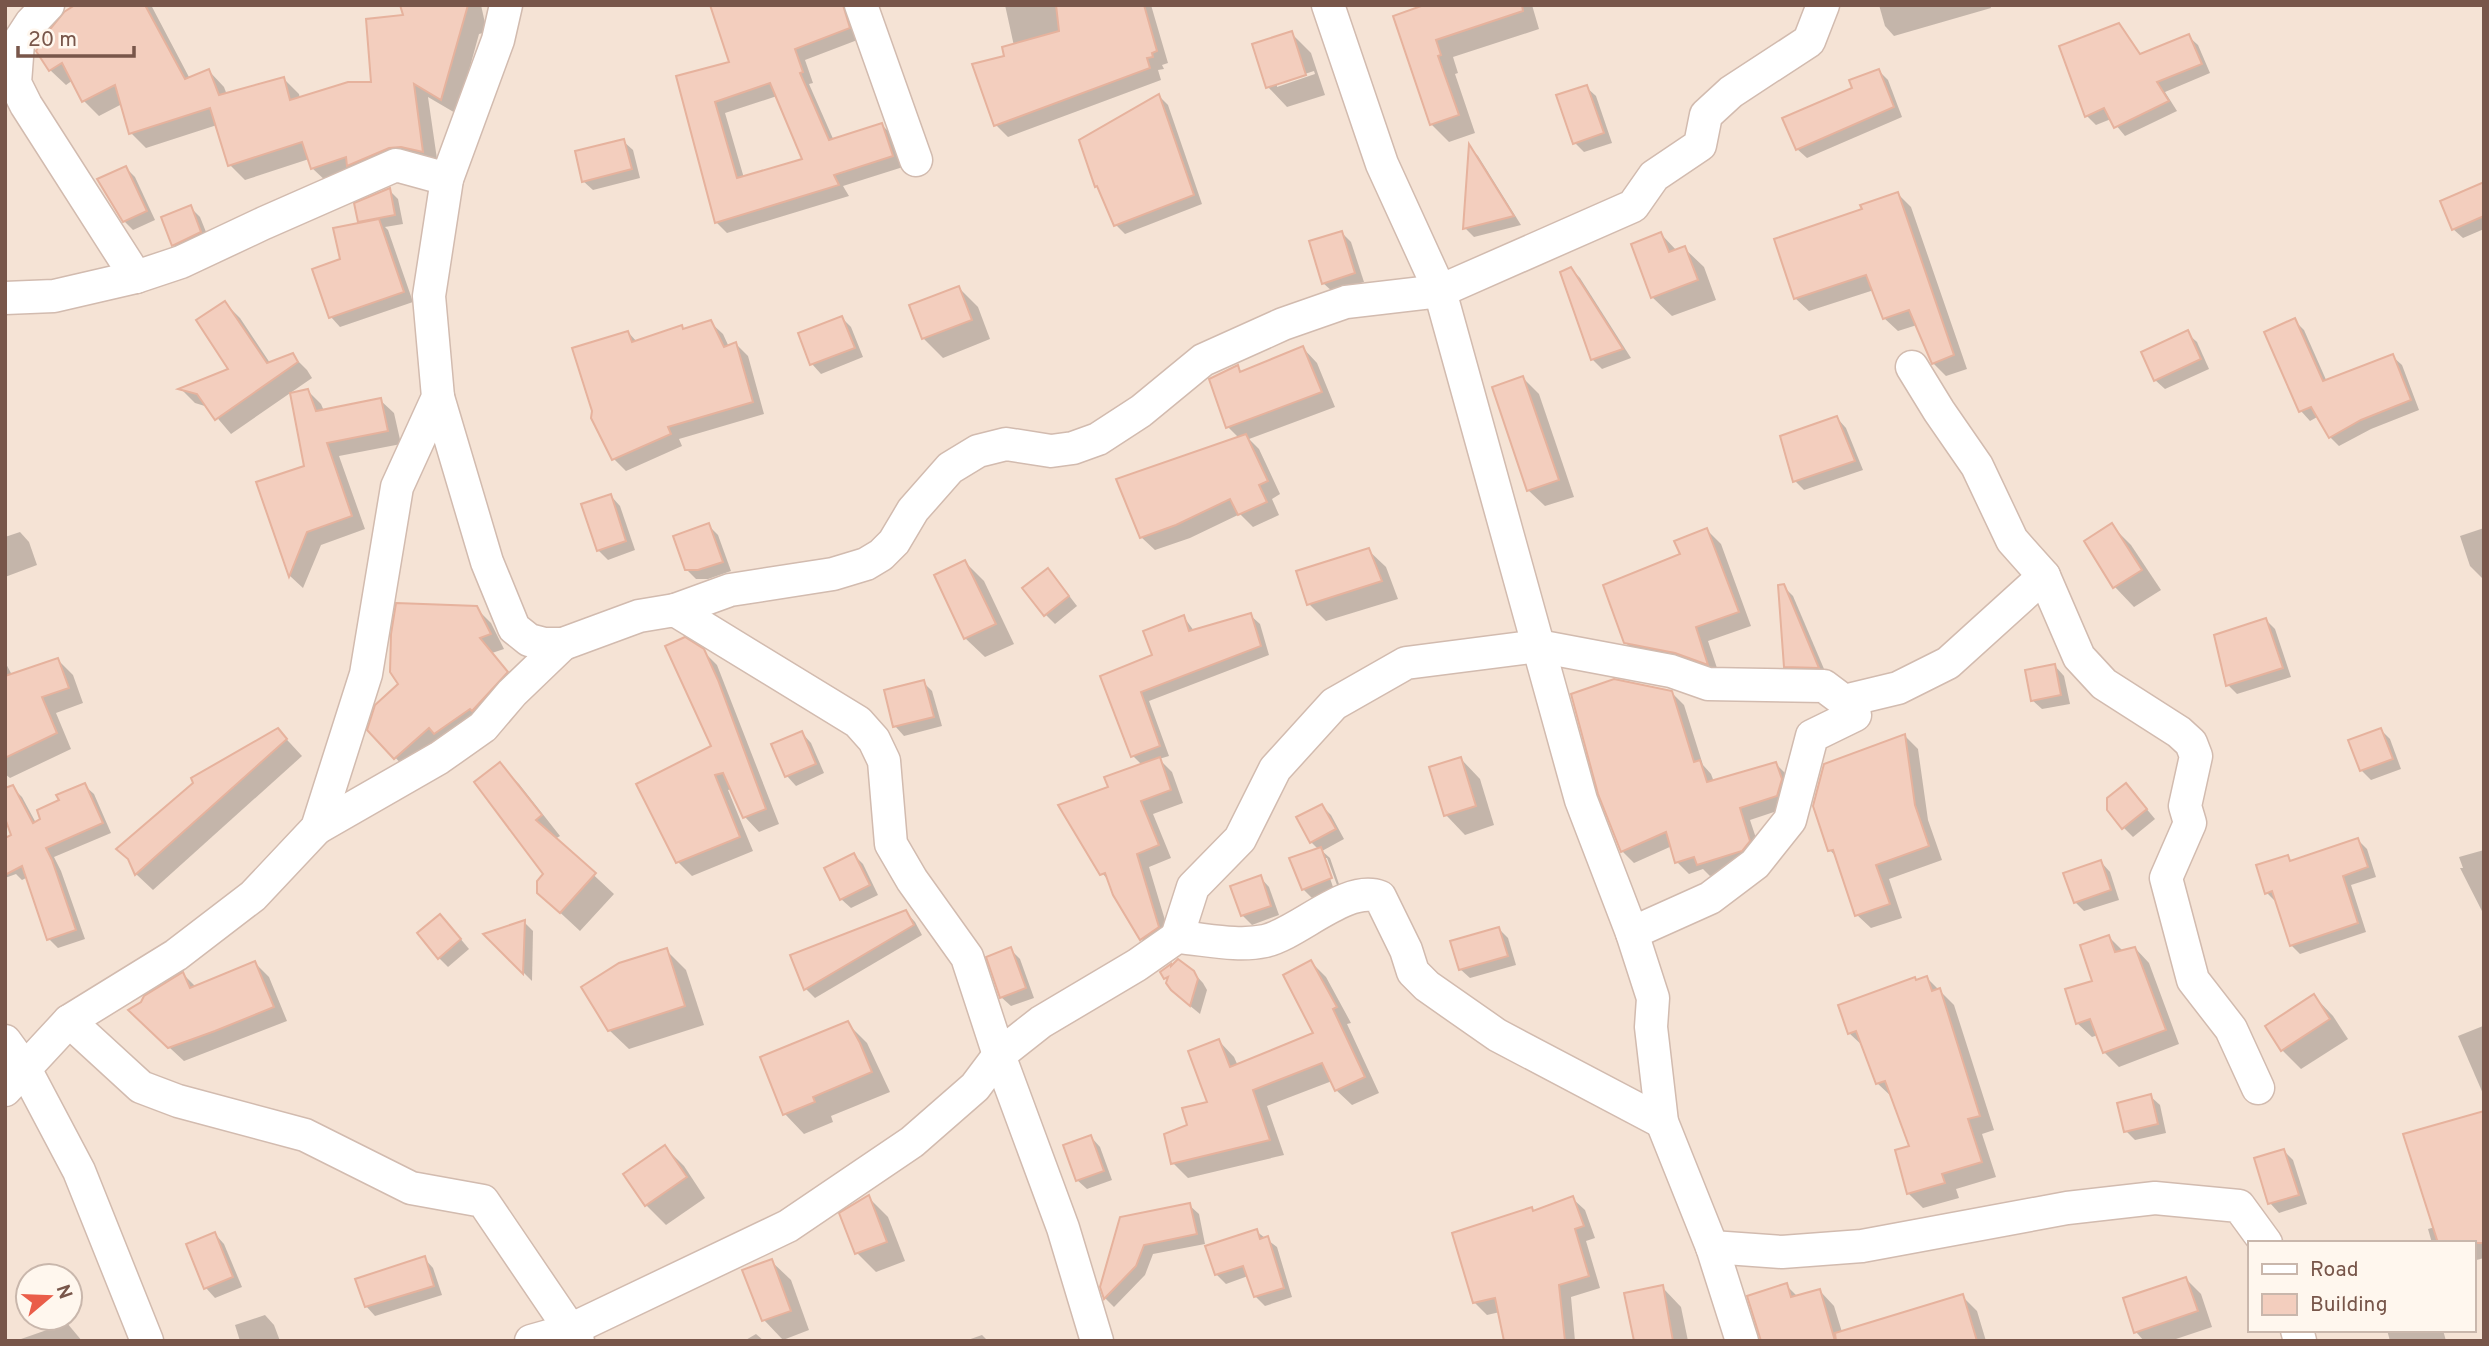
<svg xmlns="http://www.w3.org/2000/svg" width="2489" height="1346" viewBox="0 0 2489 1346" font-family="Overpass,sans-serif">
<rect width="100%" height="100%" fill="#fdf2e7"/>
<!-- residential -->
<path fill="#f5e3d5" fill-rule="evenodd" d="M5 5H2484V1341H5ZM2249 1243H2473V1330H2249ZM28 1276H70V1318H28Z"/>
<!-- shadow -->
<g fill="#0003" fill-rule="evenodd">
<polygon points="80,5 151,5 190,79 209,71 224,87 227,95 284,79 299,94 300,99 373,84 405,17 402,5 481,5 487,32 479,34 457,114 428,97 438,166 328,183 312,168 309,159 245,180 230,165 217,125 146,148 131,133 122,104 99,116 84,101 73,80 66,85 50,70 38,49"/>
<path d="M830 5H849L860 39 805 60 813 83 809 84 834 141 882 125 893 136 903 167 843 186 849 196 727 233 716 222 678 78 731 63ZM777 96 804 160 744 178 725 113Z"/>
<polygon points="1005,5 1151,5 1168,63 1162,65 1164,69 1158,70 1161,80 1008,137 996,125 1007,57 1014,46"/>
<polygon points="1433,5 1532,5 1539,29 1453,57 1458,73 1455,74 1475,133 1449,142 1431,124"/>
<polygon points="1879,5 1990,5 1991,8 1894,36 1885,26"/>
<path d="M1291 33 1311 53 1325 95 1287 107 1268 87ZM1314 71 1315 74 1277 87V83Z"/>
<polygon points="2188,36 2198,45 2210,73 2165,92 2177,111 2125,136 2111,119 2096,125 2087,116"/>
<polygon points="1879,71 1888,80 1902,117 1807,158 1797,149 1855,89"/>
<polygon points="1586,87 1596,96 1612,143 1584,152 1575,143"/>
<polygon points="1159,96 1168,105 1202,204 1125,234 1116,225"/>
<polygon points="623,141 633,150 640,178 593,190 583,181"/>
<polygon points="1470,148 1478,156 1521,225 1474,237 1465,228"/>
<polygon points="126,168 135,177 155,220 133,230 124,221"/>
<polygon points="389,190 398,199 403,224 385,227 388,230 413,302 340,327 331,317 342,261 362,224 359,221"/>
<polygon points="1898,194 1911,207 1967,369 1946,376 1933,363 1917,325 1898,331 1884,318 1874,290 1809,311 1795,298 1864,211"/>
<polygon points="2484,206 2484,229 2463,238 2453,229"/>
<polygon points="190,207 200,217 210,242 183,254 174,245"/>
<polygon points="1342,233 1351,242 1364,282 1333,292 1323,283"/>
<polygon points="1661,234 1677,251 1684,248 1704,267 1716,300 1672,316 1652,297"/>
<polygon points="1571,269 1580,278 1631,358 1602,369 1592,359"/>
<polygon points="959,288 978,307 990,339 943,358 923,338"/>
<polygon points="225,303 240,318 270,363 292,355 307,370 312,378 231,434 208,407 195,403 181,389 231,370"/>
<polygon points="842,318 851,327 863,357 821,374 812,364"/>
<polygon points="2294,320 2304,330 2327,382 2392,356 2402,365 2419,410 2371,429 2339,446 2330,437 2319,416 2310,421 2301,411"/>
<polygon points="710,322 723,334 729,347 736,344 748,356 764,414 679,439 682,446 626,471 614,459 628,332 637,342 681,327 684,330"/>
<polygon points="2187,333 2197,342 2209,369 2165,389 2155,380"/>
<polygon points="1303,348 1317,363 1335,407 1249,439 1259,449 1280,494 1272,499 1279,515 1253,527 1240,514 1190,538 1155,550 1141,537 1239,438 1228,427 1237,367 1243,373"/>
<polygon points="1523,378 1539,394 1574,497 1545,506 1528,490"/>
<polygon points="308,391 321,404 324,411 380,400 394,413 401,444 339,456 365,529 321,545 303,588 290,576 259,483 306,467"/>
<polygon points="1837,418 1846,428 1863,470 1804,490 1795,481"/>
<polygon points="611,496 620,506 635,550 608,560 598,550"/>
<polygon points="708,525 718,535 731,571 708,579 696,579 686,569"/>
<polygon points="2112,526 2131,545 2161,590 2134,607 2115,587 2086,542"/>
<polygon points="2484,528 2484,580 2470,566 2460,536"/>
<polygon points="1707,530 1721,544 1751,626 1708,641 1720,677 1640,657 1626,643 1682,555"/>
<polygon points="20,532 29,542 37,565 5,577 5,537"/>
<polygon points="1368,550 1386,567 1398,599 1326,621 1309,604"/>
<polygon points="965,562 984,581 1014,644 985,657 965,638"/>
<polygon points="1057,580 1077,606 1055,624 1046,615"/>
<polygon points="1783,586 1793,596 1827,676 1796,676 1786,666"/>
<polygon points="476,608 491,623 504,649 492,653 521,688 410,773 369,730 401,684"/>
<polygon points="1250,615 1260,624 1269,655 1149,701 1169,756 1159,759 1172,772 1183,803 1153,814 1171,858 1149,867 1171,940 1154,952 1142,939 1114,894 1110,882 1102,873 1110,788 1142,765 1133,756 1103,677 1154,656 1184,617 1194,631"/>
<polygon points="2266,620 2275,629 2291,677 2237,694 2228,685"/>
<polygon points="702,650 717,665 779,824 759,832 745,817 732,789 728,790 753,851 692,876 678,862 713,747"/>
<polygon points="58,660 73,675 83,703 56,713 71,749 10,778 5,774 5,662 12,675"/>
<polygon points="2055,666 2064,676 2070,704 2042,709 2032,700"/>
<polygon points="923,682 932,691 942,726 904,736 895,726"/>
<polygon points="1671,692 1684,705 1703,765 1711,774 1714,782 1776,764 1788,776 1789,807 1750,820 1761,853 1754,863 1710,876 1703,869 1689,874 1677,862 1672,846 1634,863 1622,851"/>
<polygon points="278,730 302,756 153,890 136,874 131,861 195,783"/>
<polygon points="2381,730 2390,739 2401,769 2371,780 2361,770"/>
<polygon points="802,733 811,743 824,773 796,786 787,776"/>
<polygon points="1905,736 1918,749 1928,820 1942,860 1889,879 1902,918 1871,928 1857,915 1837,858 1830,850"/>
<polygon points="1461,759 1480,779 1494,825 1465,835 1446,815"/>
<polygon points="500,765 519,784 560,836 555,839 614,894 580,931 538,892 545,874"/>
<polygon points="84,785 94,794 111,833 54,857 61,871 85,939 58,948 49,939 28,877 22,880 16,874 5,878 5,840 13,835 12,787 22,797 36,823 61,801"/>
<polygon points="2135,795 2155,819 2133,837 2123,827"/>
<path d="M1322 806 1331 815 1344 839 1322 851 1330 858 1340 887 1312 898 1303 889 1319 850 1311 842ZM1323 858H1327L1337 885 1333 887Z"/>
<polygon points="2358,840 2367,849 2376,877 2351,885 2366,932 2300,954 2291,945 2276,902 2267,893 2287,857 2293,862"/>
<polygon points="2484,850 2484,915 2460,868 2463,868 2459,857"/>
<polygon points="854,855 863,864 878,895 851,908 841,899"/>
<polygon points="2101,862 2110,872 2119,900 2084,911 2075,902"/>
<polygon points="1260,877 1269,887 1279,915 1252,925 1243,916 1233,887"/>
<polygon points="906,912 915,922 922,935 815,998 806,989 792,956"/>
<polygon points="524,922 533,931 532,981 486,935"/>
<polygon points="449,925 469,949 448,967 439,958"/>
<polygon points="1499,929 1508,938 1516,965 1470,978 1460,969"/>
<polygon points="2109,937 2124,952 2135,948 2149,963 2179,1044 2119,1067 2104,1052 2098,1035 2092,1037 2077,1023 2094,982"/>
<polygon points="666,950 686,970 704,1025 629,1049 609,1030"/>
<polygon points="1011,950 1020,959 1034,998 1011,1006 1001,997"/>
<polygon points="1311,962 1326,977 1351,1023 1347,1024 1379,1093 1352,1105 1336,1090 1332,1081 1267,1106 1284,1155 1188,1178 1173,1163 1189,1126 1210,1103 1219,1041 1234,1057 1238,1066 1316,1034"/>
<polygon points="255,963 269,977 287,1021 184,1061 144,1024 143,1003 183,974 196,987"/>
<polygon points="1162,972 1193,972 1203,983 1207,990 1200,1014 1183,1000"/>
<polygon points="1927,978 1954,1005 1994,1130 1982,1134 1996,1177 1956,1189 1959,1198 1923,1208 1908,1193 1912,1147 1893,1098 1877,1083 1865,1048 1849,1033 1917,981"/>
<polygon points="2314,996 2333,1016 2348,1039 2301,1069 2282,1050"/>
<polygon points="847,1023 867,1043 890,1092 831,1116 833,1122 804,1134 785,1114"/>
<polygon points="2483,1026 2484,1026 2484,1096 2458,1036"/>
<polygon points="2150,1096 2160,1105 2166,1133 2135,1140 2126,1131"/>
<polygon points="2448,1135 2484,1246 2484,1258 2473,1261 2473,1243 2432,1243 2428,1229 2435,1227"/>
<polygon points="1091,1137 1100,1147 1112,1180 1087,1189 1077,1180"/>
<polygon points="665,1147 684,1166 705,1198 666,1225 646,1205 625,1174"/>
<polygon points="2284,1151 2293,1160 2307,1204 2279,1213 2270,1203"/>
<polygon points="869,1198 888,1217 905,1261 876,1272 857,1253"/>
<polygon points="1572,1198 1585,1210 1595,1238 1586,1241 1600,1288 1571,1297 1575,1341 1506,1341 1500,1312 1487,1315 1475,1303 1531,1209 1534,1212"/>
<polygon points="1189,1205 1199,1214 1205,1244 1153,1254 1145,1275 1114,1307 1105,1298 1102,1287 1122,1219"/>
<polygon points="1256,1231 1277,1247 1292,1297 1265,1306 1255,1296 1248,1276 1226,1284 1216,1274"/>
<polygon points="215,1234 224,1244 242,1287 215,1298 206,1288 188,1245"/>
<polygon points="424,1258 433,1268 442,1295 375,1316 366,1306"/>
<polygon points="771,1261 791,1280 809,1330 783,1340 764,1320"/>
<polygon points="2186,1279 2201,1294 2212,1327 2170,1341 2144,1341 2136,1332 2125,1299"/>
<polygon points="1786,1285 1798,1297 1820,1291 1834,1306 1842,1332 1962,1296 1977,1311 1986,1341 1763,1341"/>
<polygon points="1662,1287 1681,1307 1688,1341 1643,1341"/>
<polygon points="265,1315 274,1325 280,1341 240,1341 235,1325"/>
<polygon points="67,1323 82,1341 22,1341 21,1339"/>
<polygon points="2387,1330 2443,1330 2446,1341 2390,1341"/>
<polygon points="756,1334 764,1341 744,1341"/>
<polygon points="982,1335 988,1341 965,1341"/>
</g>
<!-- building -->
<g fill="#f3cebe" stroke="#e6b29d" stroke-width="2" fill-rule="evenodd">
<polygon points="75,5 145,5 185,79 209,69 219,95 284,77 290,100 348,82 371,82 366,19 403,15 400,5 468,5 441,100 414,84 423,152 401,147 389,148 347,166 346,157 311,169 302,142 228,166 210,108 129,134 115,85 82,102 62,63 49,71 36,51 46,34 64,12"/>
<path d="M710 5H843L850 28 795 49 803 72 800 73 829 140 882 123 893 156 834 175 839 185 715 223 676 76 729 62ZM770 83 802 159 737 178 715 102Z"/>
<polygon points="1056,5 1144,5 1157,51 1152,53 1153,57 1147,58 1150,68 994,126 972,64 1004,56 1002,47 1059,31"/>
<polygon points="1424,5 1522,5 1523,11 1436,40 1441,55 1438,56 1459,115 1430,125 1393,16"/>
<polygon points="2119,23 2140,54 2189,34 2202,64 2157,82 2169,101 2114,128 2104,108 2085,117 2059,46"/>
<polygon points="1292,31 1306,75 1266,88 1252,44"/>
<polygon points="1879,69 1894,107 1796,150 1782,118 1852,88 1849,80"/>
<polygon points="1587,85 1604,133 1573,144 1556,95"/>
<polygon points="1159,94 1194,195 1114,226 1097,186 1095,187 1079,140"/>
<polygon points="624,139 632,169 582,182 575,151"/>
<polygon points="1469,144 1514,216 1463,229"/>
<polygon points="126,166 147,211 123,222 97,179"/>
<polygon points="2484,182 2484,216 2452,230 2440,201"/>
<polygon points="390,188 395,215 358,222 354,203"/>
<polygon points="1898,192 1954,355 1932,364 1909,310 1883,319 1866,275 1794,299 1774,239 1862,209 1860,205"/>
<polygon points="191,205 201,232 172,246 161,217"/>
<polygon points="379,219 404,292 329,318 312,269 340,259 333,228"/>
<polygon points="1342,231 1355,273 1322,284 1309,241"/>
<polygon points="1661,232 1669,252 1685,246 1698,280 1651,298 1631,244"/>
<polygon points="1571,267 1623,349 1591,360 1560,272"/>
<polygon points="959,286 972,320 922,339 909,305"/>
<polygon points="225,301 267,363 293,353 298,362 215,420 197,394 178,389 228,369 196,320"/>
<polygon points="842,316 855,348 810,365 798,333"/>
<polygon points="2295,318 2323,381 2393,354 2411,400 2361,420 2329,438 2311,407 2299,412 2264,332"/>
<polygon points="711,320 724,347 736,342 753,402 668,427 671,434 612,460 591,418 592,411 572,348 628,331 632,342 682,325 683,329"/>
<polygon points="2188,330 2201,359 2154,381 2141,352"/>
<polygon points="1303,346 1322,392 1226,428 1209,379 1238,365 1240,372"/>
<polygon points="1523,376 1559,480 1527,491 1492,387"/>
<polygon points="308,389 316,411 381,398 388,431 327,443 352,516 307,532 289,577 256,482 304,466 290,393"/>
<polygon points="1837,416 1855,461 1793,482 1780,436"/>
<polygon points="1246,434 1268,481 1259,485 1267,502 1238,515 1230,499 1176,525 1140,538 1116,479"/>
<polygon points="611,494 626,541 597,551 581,504"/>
<polygon points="709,523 723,562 698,570 685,570 673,536"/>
<polygon points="2112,523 2142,570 2113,588 2084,541"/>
<polygon points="1707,528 1739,612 1696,627 1708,665 1675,653 1624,643 1603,585 1680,554 1674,541"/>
<polygon points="1369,548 1382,581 1307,605 1296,571"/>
<polygon points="965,560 996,624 964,639 934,575"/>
<polygon points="1048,568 1069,596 1044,616 1022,588"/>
<polygon points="1784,584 1819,668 1784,667 1778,585"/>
<polygon points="396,603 477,606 491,634 480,638 508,672 472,711 470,709 434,734 429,728 394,759 367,730 375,705 398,684 390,672 391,634"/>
<polygon points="1251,613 1261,646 1141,692 1160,746 1131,757 1100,676 1152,655 1143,631 1184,615 1189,631"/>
<polygon points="2266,618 2283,668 2226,686 2214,635"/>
<polygon points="685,637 704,649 718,680 766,809 743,818 723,773 715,775 740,837 676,863 636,784 711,746 665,646"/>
<polygon points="58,658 69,688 42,697 57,733 5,758 5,676"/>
<polygon points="2055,664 2061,695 2031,701 2025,670"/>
<polygon points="1614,679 1672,691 1694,762 1700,760 1707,782 1776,762 1782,779 1777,796 1740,808 1750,841 1742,851 1697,865 1694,857 1675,863 1666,832 1621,852 1598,794 1571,694"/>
<polygon points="924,680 934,717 893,727 884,690"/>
<polygon points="278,728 287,739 135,875 128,859 116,849 193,783 191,778"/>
<polygon points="2381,728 2393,759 2360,771 2348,740"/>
<polygon points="802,731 816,764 785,777 771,744"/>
<polygon points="1905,734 1915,805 1929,846 1876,865 1890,904 1855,916 1833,850 1828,851 1813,806 1824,764"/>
<polygon points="1160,757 1171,790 1141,801 1159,845 1137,854 1159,927 1140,940 1113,895 1105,873 1100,875 1058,805 1108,787 1104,777"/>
<polygon points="1461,757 1476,806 1444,816 1429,767"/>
<polygon points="500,762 542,815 536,820 596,873 560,913 537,893 537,881 543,874 474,782"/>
<polygon points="85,783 103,823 46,848 52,860 76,930 47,940 22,866 5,875 5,838 11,835 5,818 5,788 13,785 33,823 40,819 37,810 59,800 56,795"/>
<polygon points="2126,783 2147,809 2122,829 2107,810 2107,798"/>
<polygon points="1322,804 1336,829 1310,843 1296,817"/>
<polygon points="2358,838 2368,867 2343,876 2358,923 2290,946 2272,891 2265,894 2256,865 2288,855 2290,861"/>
<polygon points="1321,847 1332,878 1302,890 1289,858"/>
<polygon points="854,853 870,885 840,900 824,868"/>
<polygon points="2101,860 2111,890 2074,903 2063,873"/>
<polygon points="1261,875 1271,906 1241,916 1230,886"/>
<polygon points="906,910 914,925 804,990 790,955"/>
<polygon points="440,914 461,939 438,959 417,933"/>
<polygon points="525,920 523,974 483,934"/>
<polygon points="1499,927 1508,956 1459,970 1450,941"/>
<polygon points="2109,935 2115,952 2135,947 2166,1030 2103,1053 2090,1019 2076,1024 2065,989 2092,981 2080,945"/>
<polygon points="1011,947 1026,988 1000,998 986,957"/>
<polygon points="667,948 685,1006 608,1031 581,987 619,963"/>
<polygon points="1178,959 1194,971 1198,979 1190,1006 1171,990 1166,983 1168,977 1164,979 1160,972 1171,964 1171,966"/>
<polygon points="1311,960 1337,1007 1333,1009 1365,1077 1335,1091 1322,1063 1253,1090 1270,1140 1171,1164 1164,1134 1187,1125 1182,1108 1207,1102 1188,1051 1219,1039 1230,1067 1313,1033 1283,975"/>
<polygon points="255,961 274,1007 215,1031 168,1048 128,1010 141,1002 144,996 183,972 190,988"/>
<polygon points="1927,976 1932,991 1940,988 1980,1116 1968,1119 1982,1162 1942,1174 1945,1183 1907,1194 1895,1150 1909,1146 1885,1081 1876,1084 1856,1031 1848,1034 1838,1005 1915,977 1916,980"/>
<polygon points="2314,994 2330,1019 2281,1051 2265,1026"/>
<polygon points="848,1021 860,1043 872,1072 813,1097 815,1102 783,1115 760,1057"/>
<polygon points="2151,1094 2158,1124 2124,1132 2117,1103"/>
<polygon points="2484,1111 2484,1243 2438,1243 2403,1134"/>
<polygon points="1091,1135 1104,1171 1076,1181 1063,1145"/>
<polygon points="665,1145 687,1177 645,1206 623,1174"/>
<polygon points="2284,1149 2299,1195 2268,1204 2254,1158"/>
<polygon points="869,1195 887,1242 855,1254 839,1213"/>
<polygon points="1573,1196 1584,1226 1575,1229 1589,1276 1559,1285 1565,1341 1504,1341 1495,1298 1473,1303 1452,1233 1532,1207 1533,1211"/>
<polygon points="1190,1203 1197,1234 1144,1245 1136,1266 1104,1299 1100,1287 1120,1217"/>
<polygon points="1257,1229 1260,1239 1268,1236 1284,1288 1254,1297 1243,1266 1215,1275 1205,1246"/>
<polygon points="215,1232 233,1277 204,1289 186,1244"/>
<polygon points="425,1256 434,1286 365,1307 355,1279"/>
<polygon points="772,1259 791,1311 762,1321 742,1270"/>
<polygon points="2186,1277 2198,1311 2134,1333 2123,1298"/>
<polygon points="1787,1283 1791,1297 1820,1289 1835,1341 1761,1341 1747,1296"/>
<polygon points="1663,1285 1673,1341 1634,1341 1624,1293"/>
<polygon points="1963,1294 1977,1341 1836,1341 1835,1333"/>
</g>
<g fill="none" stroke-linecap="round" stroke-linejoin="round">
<defs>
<g id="minor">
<polyline points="861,5 916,160"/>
<polyline points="1328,5 1382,164 1440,291 1581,800 1632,933 1653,998 1651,1027 1662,1122 1712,1247 1742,1341"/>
<polyline points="136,277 181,262 264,223 396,165 447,179"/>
<polyline points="5,298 54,296 136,277 26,105 15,83 18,43 31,23 48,5"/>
<polyline points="1912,367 1939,411 1977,466 2012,540 2044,576 2079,657 2104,684 2179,732 2191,743 2196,756 2185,806 2190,823 2166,878 2193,980 2231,1029 2258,1088"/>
<polyline points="438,397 487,562 514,628 529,640 544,644 563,644 639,616 675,610 858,722 874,740 884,761 891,844 912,880 967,957 999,1055 1063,1228 1097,1341"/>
<polyline points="675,610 730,590 833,574 866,564 881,555 894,542 913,510 950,468 978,451 1006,444 1051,451 1073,448 1098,439 1141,411 1203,360 1283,324 1346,302 1440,291 1633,206 1654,176 1700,145 1706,115 1731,92 1809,41 1823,5"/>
<polyline points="317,828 439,758 483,727 512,693 563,644"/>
<polyline points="1632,933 1710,898 1755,864 1790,820 1812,736 1855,715"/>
<polyline points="1177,937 1193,887 1240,839 1275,769 1334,704 1406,663 1538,646 1671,671 1708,684 1824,686 1844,701 1898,688 1948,663 2044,576"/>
<polyline points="69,1021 141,1087 178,1101 305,1135 411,1188 483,1201 578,1341"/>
<polyline points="5,1041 24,1067 79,1171 147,1341"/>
<polyline points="5,1090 69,1021 176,955 253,896 317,828 366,674 397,487 438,397 429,296 447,179 498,40 506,5"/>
<polyline points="1712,1247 1782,1252 1862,1246 2067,1208 2155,1198 2239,1206 2266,1243"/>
<polyline points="2297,1330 2300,1341"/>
<path d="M531 1341 570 1330 788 1226 912 1142 975 1087 999 1055 1041 1022 1137 965 1177 937C1205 939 1237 947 1265 941 1299 933 1347 884 1380 897L1406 950 1413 972 1427 986 1497 1035 1662 1122"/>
</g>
</defs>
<!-- minor casing -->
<use href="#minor" stroke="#d2bbaf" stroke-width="35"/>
<!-- minor -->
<use href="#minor" stroke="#fff" stroke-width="32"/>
</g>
<!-- border -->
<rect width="2489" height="1346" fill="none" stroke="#78564a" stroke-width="14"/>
<!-- legend -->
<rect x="2248" y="1241" width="228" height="91" fill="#fff7ee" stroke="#c9b7ac" stroke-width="2"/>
<rect x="2262" y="1264" width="35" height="10" fill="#ffffff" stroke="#c9b7ac" stroke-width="2"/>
<text x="2310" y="1276" font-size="21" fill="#78564a">Road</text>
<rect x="2262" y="1294" width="35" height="21" fill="#f3cebe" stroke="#c9b7ac" stroke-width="2"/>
<text x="2310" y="1311" font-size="21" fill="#78564a">Building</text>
<!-- north arrow -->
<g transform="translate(49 1297) rotate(71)"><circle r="33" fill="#fff7ee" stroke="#c9b7ac" stroke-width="2"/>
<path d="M0-5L12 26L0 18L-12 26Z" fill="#ea5d49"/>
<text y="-10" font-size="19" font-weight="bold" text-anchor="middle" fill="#78564a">N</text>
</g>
<!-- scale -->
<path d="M18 46v10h116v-10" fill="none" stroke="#78564a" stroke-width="3.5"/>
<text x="28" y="46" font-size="21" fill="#78564a" stroke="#fff7ee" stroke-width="5" paint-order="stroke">20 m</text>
</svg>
